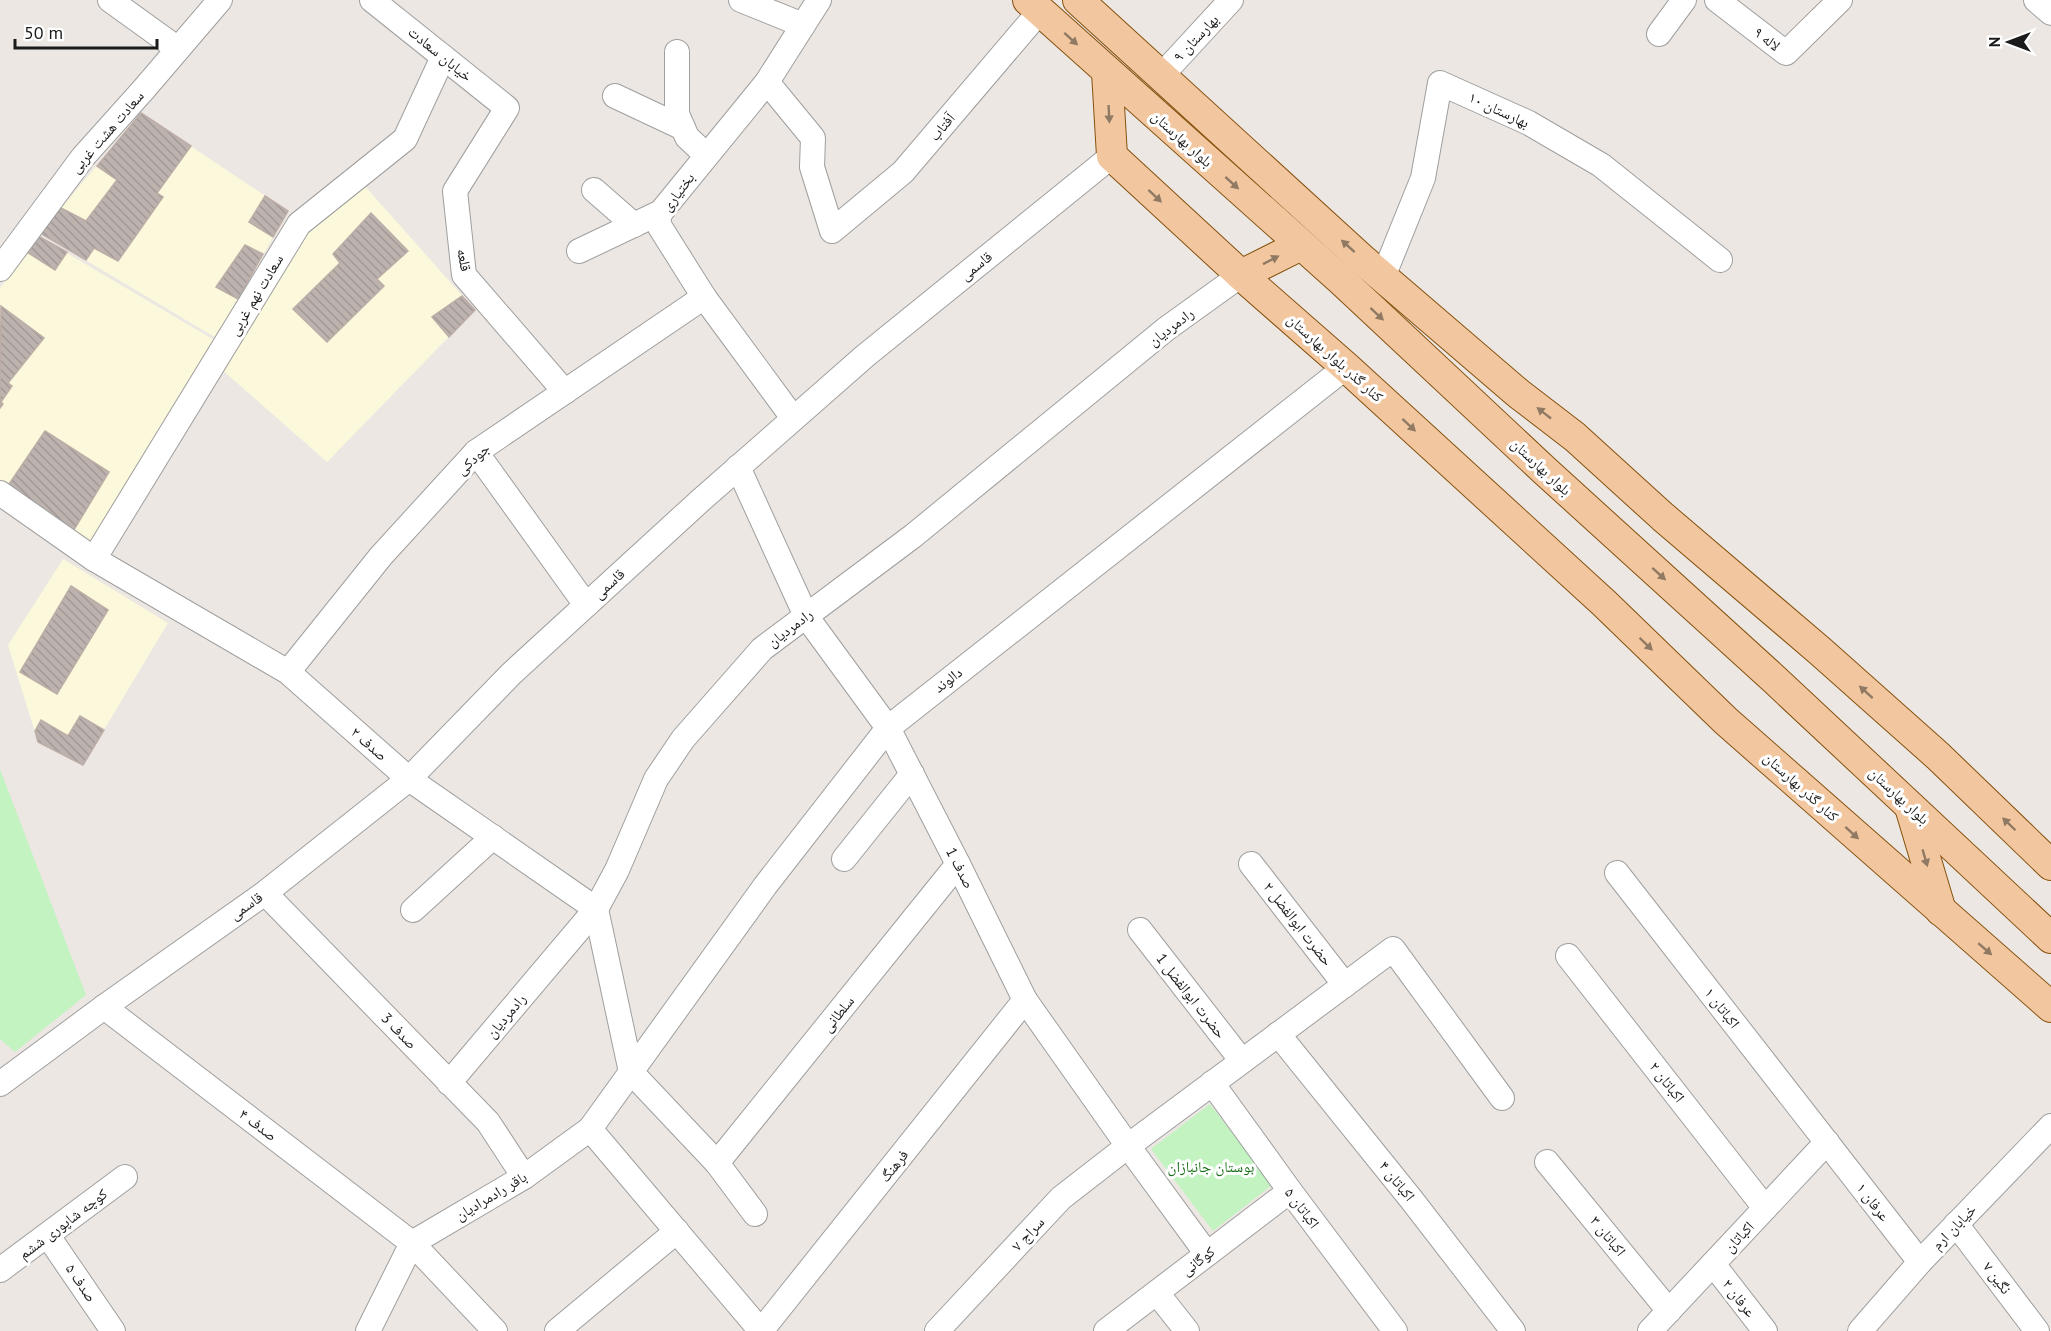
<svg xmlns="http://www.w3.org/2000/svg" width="2051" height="1331" viewBox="0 0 2051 1331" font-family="'PT Sans','Noto Naskh Arabic',sans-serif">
<defs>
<pattern id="building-back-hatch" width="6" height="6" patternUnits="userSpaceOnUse" patternTransform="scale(1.5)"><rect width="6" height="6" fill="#bcb3af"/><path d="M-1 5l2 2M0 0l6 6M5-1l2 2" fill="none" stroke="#a19996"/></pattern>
</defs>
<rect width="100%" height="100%" fill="#ece7e2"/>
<!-- education -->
<g fill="#fbf8db">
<polygon points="141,113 288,211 216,338 40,233"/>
<polygon points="363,184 475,310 327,462 220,368 299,237"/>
<polygon points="38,236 216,341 89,545 0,482 0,288"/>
<polygon points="63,559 168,623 83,765 38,742 8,645"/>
</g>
<!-- park -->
<g fill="#c2f3c1">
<polygon points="0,769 86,995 15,1052 0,1039"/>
<polygon points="1210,1104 1272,1185 1213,1231 1151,1149"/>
</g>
<!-- building -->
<g fill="url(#building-back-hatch)" stroke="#bcada6" stroke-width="1.5">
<polygon points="141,113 191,146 157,193 163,197 118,261 94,248 86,260 40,233 61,208 86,221 117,180 97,166"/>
<polygon points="265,196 288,211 273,237 249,222"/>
<polygon points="371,213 408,251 377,279 384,286 327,342 293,309 340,263 333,254"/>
<polygon points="38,236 67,252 55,270 27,252"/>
<polygon points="245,245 263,254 238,299 216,287"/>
<polygon points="462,296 475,310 449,337 432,317"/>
<polygon points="1,306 44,338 8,383 12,386 1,402 3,404 0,408"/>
<polygon points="45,431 109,472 72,533 7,487"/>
<polygon points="71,586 108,610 57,694 20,672"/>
<polygon points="80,716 104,730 83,765 38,742 35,731 41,720 68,736"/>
</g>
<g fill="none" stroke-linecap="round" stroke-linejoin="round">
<defs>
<g id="minor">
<polyline points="110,0 178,49"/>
<polyline points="372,0 507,108 455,191 464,275 565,392"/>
<polyline points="741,0 803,25"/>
<polyline points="1717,0 1786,53 1840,0"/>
<polyline points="2036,0 2051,13"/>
<polyline points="1659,34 1684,0"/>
<polyline points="677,52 677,114 687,137 706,155"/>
<polyline points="1161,76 1231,0"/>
<polyline points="767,82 813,138 812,167 832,231 903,172 1040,11"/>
<polyline points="615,96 683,128"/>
<polyline points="594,190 634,225"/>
<polyline points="579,251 661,212"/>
<polyline points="0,269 83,157 144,89 220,0"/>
<polyline points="1383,277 1423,178 1440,83 1529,123 1601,165 1720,260"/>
<polyline points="793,418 704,297 660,227 658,219 661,212 767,82 819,0"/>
<polyline points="476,452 586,605"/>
<polyline points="738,467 806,616 888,728 958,864 1025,1000 1128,1146 1207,1254"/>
<polyline points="0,493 94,559 288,672 409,779 596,909 631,1072"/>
<polyline points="94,559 299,224 405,139 443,57"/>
<polyline points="288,672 381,556 476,452 704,297"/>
<polyline points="844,859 912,774"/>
<polyline points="1251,864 1345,985"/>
<polyline points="1617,873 1920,1262"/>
<polyline points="265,893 488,1122 524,1177"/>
<polyline points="413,910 493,837"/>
<polyline points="1140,930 1242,1061"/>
<polyline points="1568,956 1765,1208"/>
<polyline points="104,1007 412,1243 495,1331"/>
<polyline points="1278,1034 1411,1199 1513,1331"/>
<polyline points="631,1072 717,1163 755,1214"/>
<polyline points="449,1083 596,909 617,870 656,779 683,739 762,649 913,536 1166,329 1241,275"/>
<polyline points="1212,1083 1290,1191 1395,1331"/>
<polyline points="0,1084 104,1007 265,893 409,779 511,674 701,500 865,356 1112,156"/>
<polyline points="590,1129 761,1331"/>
<polyline points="1547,1162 1669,1311"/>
<polyline points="717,1163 958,864"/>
<polyline points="1956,1224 2037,1331"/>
<polyline points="48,1236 113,1331"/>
<polyline points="1713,1264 1765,1331"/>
<polyline points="0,1270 125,1177"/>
<polyline points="1157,1293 1187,1331"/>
<polyline points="368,1331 412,1243 524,1177 590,1129 765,886 888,728 1346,367"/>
<polyline points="557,1331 677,1231"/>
<polyline points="761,1331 1025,1000"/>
<polyline points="937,1331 1061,1198 1128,1146 1393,949 1502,1098"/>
<polyline points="1106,1331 1290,1191"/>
<polyline points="1650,1331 1827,1142"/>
<polyline points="1860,1331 1920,1262 2051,1126"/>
</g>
<g id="major">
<polyline points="1028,0 1341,280 1544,470 1774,679 2051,938"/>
<polyline points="1078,0 1364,261 1519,394 1575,437 1663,517 1820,651 1938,756 2051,865"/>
<polyline points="1107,72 1112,156 1241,275 1346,367 1604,603 1726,721 2051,1007"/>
<polyline points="1241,275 1301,245"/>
<polyline points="1910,807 1941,911"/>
</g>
</defs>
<!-- minor casing -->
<use href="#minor" stroke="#9f9f9f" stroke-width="26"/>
<!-- major casing -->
<use href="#major" stroke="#85510d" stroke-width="32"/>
<!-- minor -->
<use href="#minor" stroke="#fff" stroke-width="24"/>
<!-- major -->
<use href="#major" stroke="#f2c7a0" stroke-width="30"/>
</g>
<!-- one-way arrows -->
<defs><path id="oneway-solid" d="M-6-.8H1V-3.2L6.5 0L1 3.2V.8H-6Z" transform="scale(1.5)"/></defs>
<g fill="#917a64">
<use href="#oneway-solid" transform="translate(1071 39) rotate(42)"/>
<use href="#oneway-solid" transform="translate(1109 114) rotate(87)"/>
<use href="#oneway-solid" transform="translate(1232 183) rotate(42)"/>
<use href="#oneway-solid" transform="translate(1155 196) rotate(43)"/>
<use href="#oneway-solid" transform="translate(1348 246) rotate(-138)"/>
<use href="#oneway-solid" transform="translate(1271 260) rotate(-27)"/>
<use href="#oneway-solid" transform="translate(1377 314) rotate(43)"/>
<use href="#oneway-solid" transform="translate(1544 413) rotate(-142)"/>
<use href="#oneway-solid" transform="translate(1409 425) rotate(43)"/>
<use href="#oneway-solid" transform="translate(1659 574) rotate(42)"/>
<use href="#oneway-solid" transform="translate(1646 644) rotate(44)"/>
<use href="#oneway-solid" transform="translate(1866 692) rotate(-138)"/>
<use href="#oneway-solid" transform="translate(2009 824) rotate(-136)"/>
<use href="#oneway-solid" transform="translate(1852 833) rotate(42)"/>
<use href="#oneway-solid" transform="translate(1925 858) rotate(74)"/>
<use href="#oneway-solid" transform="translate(1985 949) rotate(41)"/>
</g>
<g text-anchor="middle" stroke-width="6" stroke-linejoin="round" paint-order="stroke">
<!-- street labels -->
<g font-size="15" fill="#1b1b1b" stroke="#fff">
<text transform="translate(1196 38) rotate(-47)" y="5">بهارستان ۹</text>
<text transform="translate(1767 39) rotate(38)" y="5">لاله ۹</text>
<text transform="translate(440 54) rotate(39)" y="5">خیابان سعادت</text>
<text transform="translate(1499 110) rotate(25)" y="5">بهارستان ۱۰</text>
<text transform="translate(942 127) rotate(-50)" y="5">آفتاب</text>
<text transform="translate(107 132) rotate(-49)" y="5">سعادت هشت غربی</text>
<text transform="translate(1182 139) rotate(42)" y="5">بلوار بهارستان</text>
<text transform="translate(678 192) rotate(-53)" y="5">بختیاری</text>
<text transform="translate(464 260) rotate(79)" y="5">قلعه</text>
<text transform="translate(976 266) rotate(-39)" y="5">قاسمی</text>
<text transform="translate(256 295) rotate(-59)" y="5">سعادت نهم غربی</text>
<text transform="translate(1171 327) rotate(-37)" y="5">رادمردیان</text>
<text transform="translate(1335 358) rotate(42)" y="5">کنار گذر بلوار بهارستان</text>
<text transform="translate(473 459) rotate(-42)" y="5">جودکی</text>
<text transform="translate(1541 467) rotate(43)" y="5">بلوار بهارستان</text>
<text transform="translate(609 584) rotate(-43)" y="5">قاسمی</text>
<text transform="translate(790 628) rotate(-37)" y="5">رادمردیان</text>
<text transform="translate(948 680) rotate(-38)" y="5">دالوند</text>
<text transform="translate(369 744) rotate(41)" y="5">صدف ۲</text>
<text transform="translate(1801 787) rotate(42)" y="5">کنار گذر بهارستان</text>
<text transform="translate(1899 796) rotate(43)" y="5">بلوار بهارستان</text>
<text transform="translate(960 868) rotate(63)" y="5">صدف 1</text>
<text transform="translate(246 906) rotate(-35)" y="5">قاسمی</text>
<text transform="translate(1298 924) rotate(52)" y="5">حضرت ابوالفضل ۲</text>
<text transform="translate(1191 996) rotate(52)" y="5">حضرت ابوالفضل 1</text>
<text transform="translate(1722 1008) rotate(52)" y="5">اکباتان ۱</text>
<text transform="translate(838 1014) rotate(-51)" y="5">سلطانی</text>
<text transform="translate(506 1016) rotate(-50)" y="5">رادمردیان</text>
<text transform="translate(399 1031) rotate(46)" y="5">صدف 3</text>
<text transform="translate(1667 1082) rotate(52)" y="5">اکباتان ۲</text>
<text transform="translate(258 1125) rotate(37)" y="5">صدف ۴</text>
<text transform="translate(894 1166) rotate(-52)" y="5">فرهنگ</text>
<text transform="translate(1397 1181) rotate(51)" y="5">اکباتان ۴</text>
<text transform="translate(491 1196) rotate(-31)" y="5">باقر رادمرادیان</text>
<text transform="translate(1873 1202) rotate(52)" y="5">عرفان ۱</text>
<text transform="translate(1302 1208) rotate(53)" y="5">اکباتان ۵</text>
<text transform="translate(63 1224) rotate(-37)" y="5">کوچه شاپوری ششم</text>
<text transform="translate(1954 1227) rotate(-46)" y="5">خیابان ارم</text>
<text transform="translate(1028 1234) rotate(-47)" y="5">سراج ۷</text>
<text transform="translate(1608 1236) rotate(51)" y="5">اکباتان ۳</text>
<text transform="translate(1739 1237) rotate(-47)" y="5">اکباتان</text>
<text transform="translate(1198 1261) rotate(-37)" y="5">کوگانی</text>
<text transform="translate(1997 1278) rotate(53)" y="5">نگین ۷</text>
<text transform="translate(81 1283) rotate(56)" y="5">صدف ۵</text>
<text transform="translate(1739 1298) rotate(52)" y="5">عرفان ۲</text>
</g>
<!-- park labels -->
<g font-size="15" fill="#166e15" stroke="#fff">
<text x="1211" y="1172">بوستان جانبازان</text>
</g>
</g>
<!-- north arrow -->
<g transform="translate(2009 42) rotate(270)" stroke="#ffffff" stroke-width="4.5" paint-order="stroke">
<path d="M0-4.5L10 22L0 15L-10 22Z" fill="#1b1b1b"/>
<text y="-9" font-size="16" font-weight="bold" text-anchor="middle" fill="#1b1b1b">N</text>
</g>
<!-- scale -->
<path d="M15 39v9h142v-9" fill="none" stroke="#1b1b1b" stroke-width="3"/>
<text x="24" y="39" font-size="18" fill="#1b1b1b" stroke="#ffffff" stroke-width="4.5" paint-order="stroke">50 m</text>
</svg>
